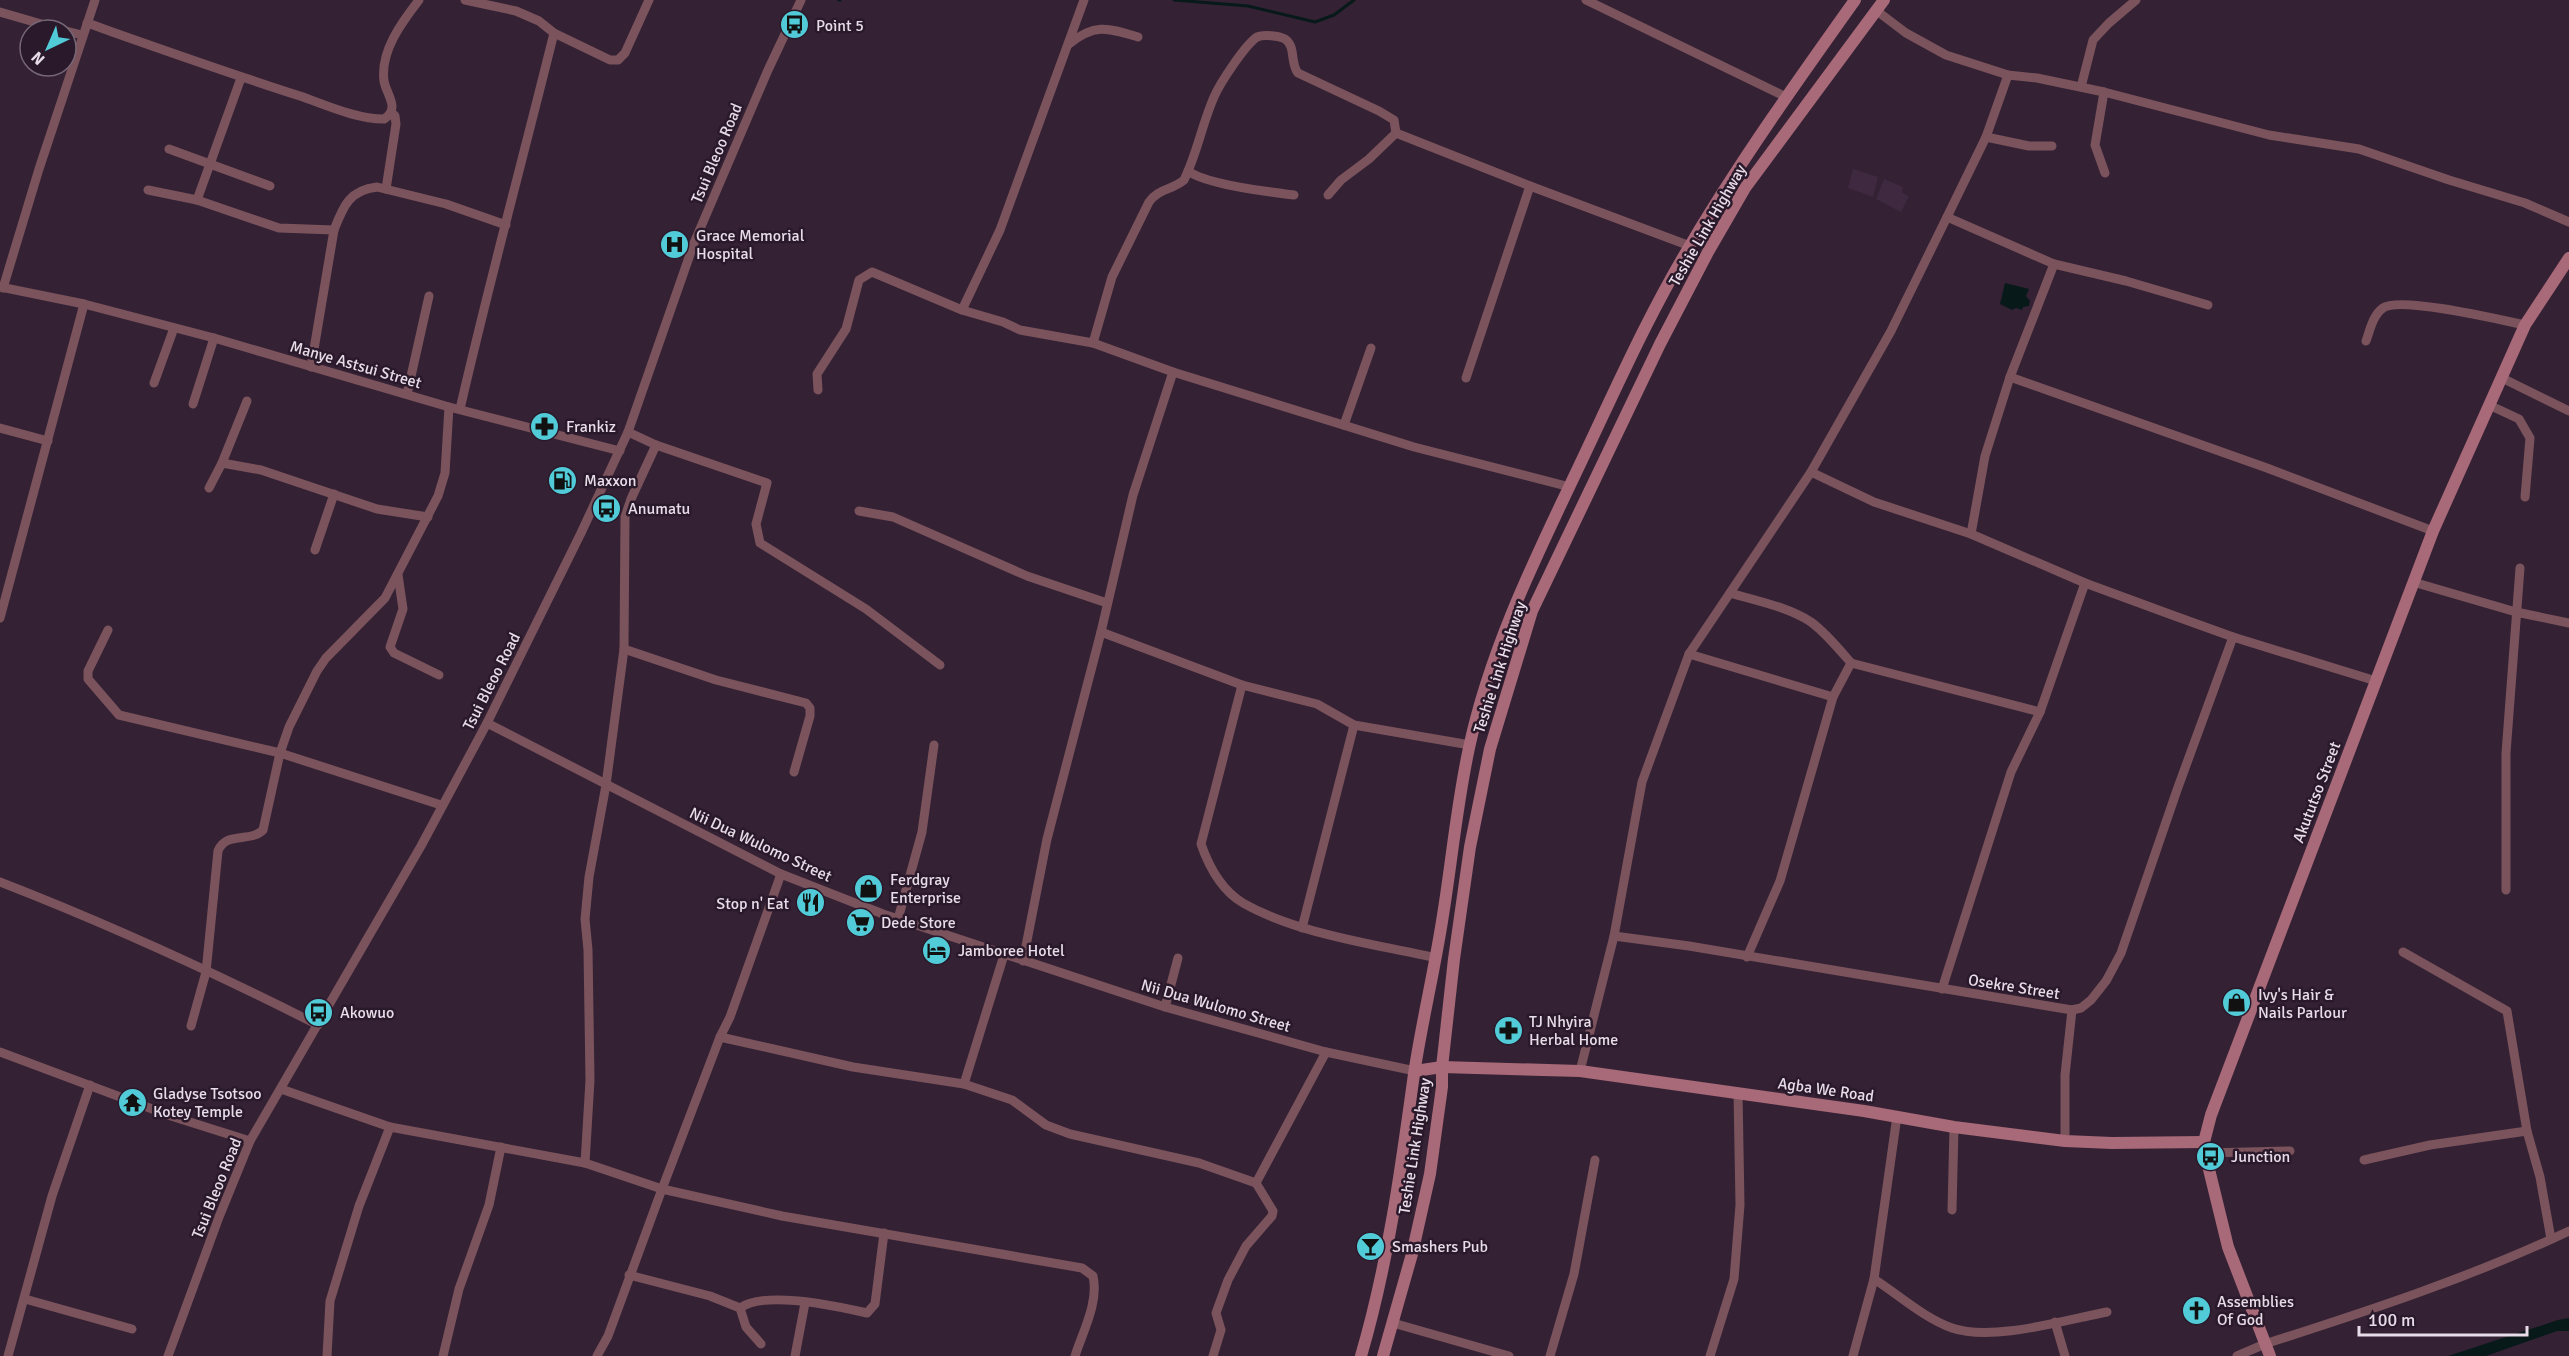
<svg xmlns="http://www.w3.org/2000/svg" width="2569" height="1356" viewBox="0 0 2569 1356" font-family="Signika,sans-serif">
<rect width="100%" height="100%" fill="#342234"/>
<!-- built -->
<g fill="#3f2940">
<polygon points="1853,169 1878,177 1873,197 1848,188"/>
<polygon points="1884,179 1903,187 1902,193 1909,196 1901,212 1876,199"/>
</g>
<!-- water -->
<g fill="#071919">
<polygon points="2005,283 2029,289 2026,296 2030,301 2029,306 2023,307 2022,310 2016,308 2012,310 2000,304"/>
<polygon points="2569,1318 2569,1331 2557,1331 2486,1356 2448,1356 2558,1320"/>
</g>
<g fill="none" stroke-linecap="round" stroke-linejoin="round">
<!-- stream -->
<g stroke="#071919" stroke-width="3">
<polyline points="839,0 840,0"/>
<polyline points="1174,0 1248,6 1315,22 1334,15 1354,0"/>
</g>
<!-- street -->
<g stroke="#7b535c" stroke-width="9">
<polyline points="465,0 516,11 539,21 554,33 610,60 618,60 625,53 649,0"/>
<polyline points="1586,0 1786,97"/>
<polyline points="1877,11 1906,33 1946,55 2008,75 2037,78 2104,92 2269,135 2359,149 2449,180 2525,203 2569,222"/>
<polyline points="0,12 62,30"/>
<path d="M87 23C158 48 228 73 300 96 326 105 356 119 384 119 401 109 386 94 384 81 380 51 402 22 419 0"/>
<polyline points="66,31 82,35"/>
<path d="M1069 44C1095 23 1108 28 1138 37"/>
<polyline points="2081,87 2093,40 2109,23 2136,0"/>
<polyline points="2104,92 2095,145 2105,173"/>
<polyline points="1986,137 2029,146 2052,146"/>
<polyline points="169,149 270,186"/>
<path d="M1188 171C1207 185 1270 192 1294 195"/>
<polyline points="386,189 396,124 395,116 391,112"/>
<path d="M148 190 197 200 279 228 334 230C343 207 349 190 377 187L446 204 506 225"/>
<polyline points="1328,195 1341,180 1369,159 1396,133"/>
<polyline points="197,200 241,78"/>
<polyline points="2054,264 2126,281 2208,305"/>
<polyline points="0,287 84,304"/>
<polyline points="3,288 39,169 95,0"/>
<polyline points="962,310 1000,230 1084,0"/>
<path d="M2366 341C2370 330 2373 315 2383 308 2400 296 2501 320 2525 325"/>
<path d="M1093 343 1112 277 1149 202C1158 189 1172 190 1184 180 1197 154 1202 124 1214 97 1220 83 1245 45 1257 37 1264 34 1279 36 1285 39 1296 46 1290 64 1298 73L1379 111 1394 120 1396 133 1530 186 1690 246"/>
<polyline points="311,367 334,230"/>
<polyline points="2010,377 2267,468 2433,531"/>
<polyline points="1466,378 1530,186"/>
<polyline points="2502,378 2569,411"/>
<polyline points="154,383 174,328"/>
<polyline points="818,390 817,374 846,329 859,280 872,272 962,310 1003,322 1020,330 1093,343 1173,372 1414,447 1570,487"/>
<polyline points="407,394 429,296"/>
<polyline points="193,404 214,338"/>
<polyline points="2489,405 2519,419 2530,438 2525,497"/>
<path d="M460 409C489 283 523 158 554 33"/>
<polyline points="1344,425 1371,348"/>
<polyline points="0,428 48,441"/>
<polyline points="628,432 656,445 767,483 756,524 760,543 866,609 940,665"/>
<polyline points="656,445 631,499 625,517 624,649 606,785 589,877 585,919 588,950 590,1080 585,1163 662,1189 720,1037 730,1017 781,874"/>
<polyline points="222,463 247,401"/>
<polyline points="1811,472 1891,331 1947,217"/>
<polyline points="209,488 222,463 261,470 377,509 428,517"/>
<polyline points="859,511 893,517 1027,576 1107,603"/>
<polyline points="1971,534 1985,456 2010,377 2054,264 1947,217 1986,137 2008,75"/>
<polyline points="315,550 334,494"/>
<polyline points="398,575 403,609 390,647 394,653 439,675"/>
<polyline points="2413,582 2516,612 2569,623"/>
<path d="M1730 593C1757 601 1788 607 1811 622 1826 633 1839 649 1851 663"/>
<polyline points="0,618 84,304 214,338 449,407 620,451"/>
<polyline points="108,630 88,671 88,679 119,715 280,753 441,805"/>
<path d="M1101 632 1242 685 1201 844C1209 867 1221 890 1243 903 1297 934 1375 944 1436 958"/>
<polyline points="624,649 716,680 806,703 810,708 810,716 794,772"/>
<polyline points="1689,654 1833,697"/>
<polyline points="1242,685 1317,704 1354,725 1470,745"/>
<polyline points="487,723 781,874 883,914 1165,1007 1326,1052 1415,1071"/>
<path d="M0 882C108 924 215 973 318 1025"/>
<polyline points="2506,890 2506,753 2520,568"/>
<polyline points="898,919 922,832 934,745"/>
<polyline points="1302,928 1354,725"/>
<polyline points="1614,936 1689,946 2072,1010 2081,1008 2091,1000 2106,981 2121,953 2177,790 2233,637"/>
<polyline points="2403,952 2507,1011 2527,1131 2540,1177 2551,1239"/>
<polyline points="1004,955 964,1084 1012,1100 1046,1125 1070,1134 1199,1163 1256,1183"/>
<polyline points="1747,957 1780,881 1833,697 1851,663 2040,712"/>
<polyline points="1023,961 1047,839 1101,632 1133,495 1173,372"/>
<polyline points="1942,989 2011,772 2040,712 2085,583"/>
<polyline points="1165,1007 1178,958"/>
<path d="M191 1026 206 972 218 851C226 831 250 843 263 830L280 753 289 727 317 671 326 658 385 598 438 496 445 473 449 407"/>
<polyline points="720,1037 853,1067 964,1084"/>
<polyline points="0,1052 171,1116 250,1141"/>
<polyline points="1580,1071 1614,936 1642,782 1689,654 1811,472 1874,502 1971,534 2085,583 2172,615 2233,637 2376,681"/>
<polyline points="281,1089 390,1127 585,1163"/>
<polyline points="2065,1141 2065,1075 2072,1010"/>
<polyline points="2205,1153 2290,1151"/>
<polyline points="2364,1160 2430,1145 2527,1131"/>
<polyline points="1952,1210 1954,1127"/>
<polyline points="629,1275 710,1296 740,1308 746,1327 761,1344"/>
<path d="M1874 1279C1899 1295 1924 1318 1952 1328 1993 1342 2064 1320 2107 1312"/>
<polyline points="25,1299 132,1329"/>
<path d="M740 1308C765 1290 837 1306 867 1313L875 1304 884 1233"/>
<polyline points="2055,1322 2065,1356"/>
<polyline points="1393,1323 1509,1356"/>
<polyline points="8,1356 52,1196 90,1085"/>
<polyline points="168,1356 219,1217 250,1141 421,846 487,723 581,533 628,432 694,243 768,70 801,0"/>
<polyline points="327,1356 330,1301 359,1206 390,1127"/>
<polyline points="443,1356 459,1289 489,1205 501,1147"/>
<path d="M597 1356 608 1336 662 1189 782 1216 1082 1268 1093 1276C1099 1302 1083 1331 1075 1356"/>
<polyline points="795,1356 805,1303"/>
<polyline points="1213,1356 1221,1330 1216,1313 1228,1280 1246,1246 1272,1216 1273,1211 1256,1183 1326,1052"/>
<polyline points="1550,1356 1574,1274 1595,1160"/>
<polyline points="1710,1356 1734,1279 1740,1205 1738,1092"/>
<polyline points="1853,1356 1874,1279 1897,1116"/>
<path d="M2237 1356 2265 1344C2368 1311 2472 1277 2569 1231"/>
</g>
<!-- secondary -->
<g stroke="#a86978" stroke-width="12">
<polyline points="1415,1071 1442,1067 1580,1071 1864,1111 1954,1127 2065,1141 2112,1143 2204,1142"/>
<path d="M1361 1356C1388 1264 1401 1169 1414 1074 1422 1021 1435 968 1443 915 1452 859 1457 803 1469 748 1489 654 1531 567 1572 481 1610 402 1645 320 1691 244 1741 160 1798 80 1855 0"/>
<polyline points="1383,1356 1412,1254 1430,1174 1442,1087 1442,1067 1454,959 1470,847 1490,749 1532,611 1660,344 1708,252 1745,188 1884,0"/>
<polyline points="2270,1356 2228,1247 2205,1153 2204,1142 2211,1115 2433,531 2525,325 2569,258"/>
</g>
</g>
<!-- icons -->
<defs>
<symbol id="bus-disc" viewBox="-11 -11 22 22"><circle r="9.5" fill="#52cbd8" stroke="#2a192a"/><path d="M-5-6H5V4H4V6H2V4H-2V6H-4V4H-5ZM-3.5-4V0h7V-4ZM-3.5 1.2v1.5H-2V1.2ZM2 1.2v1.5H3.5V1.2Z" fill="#111"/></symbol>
<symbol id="hospital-disc" viewBox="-11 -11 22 22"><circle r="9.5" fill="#52cbd8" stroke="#2a192a"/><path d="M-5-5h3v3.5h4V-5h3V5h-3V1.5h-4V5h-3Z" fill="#111"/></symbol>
<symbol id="pharmacy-disc" viewBox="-11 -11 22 22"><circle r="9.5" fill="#52cbd8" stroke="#2a192a"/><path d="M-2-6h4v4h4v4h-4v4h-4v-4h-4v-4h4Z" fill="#111"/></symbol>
<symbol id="fuel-disc" viewBox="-11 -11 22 22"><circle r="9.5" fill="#52cbd8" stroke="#2a192a"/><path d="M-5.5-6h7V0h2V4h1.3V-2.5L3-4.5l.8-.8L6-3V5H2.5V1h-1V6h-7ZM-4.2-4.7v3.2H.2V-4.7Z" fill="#111"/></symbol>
<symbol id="shop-disc" viewBox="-11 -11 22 22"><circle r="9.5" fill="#52cbd8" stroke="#2a192a"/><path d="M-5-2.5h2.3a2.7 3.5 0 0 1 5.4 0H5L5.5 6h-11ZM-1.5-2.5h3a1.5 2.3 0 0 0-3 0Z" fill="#111"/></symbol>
<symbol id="restaurant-disc" viewBox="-11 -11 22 22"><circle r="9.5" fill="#52cbd8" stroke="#2a192a"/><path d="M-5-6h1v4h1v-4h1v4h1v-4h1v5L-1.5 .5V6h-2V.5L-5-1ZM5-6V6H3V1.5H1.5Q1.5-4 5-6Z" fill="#111"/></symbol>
<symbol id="supermarket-disc" viewBox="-11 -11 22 22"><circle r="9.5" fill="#52cbd8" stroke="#2a192a"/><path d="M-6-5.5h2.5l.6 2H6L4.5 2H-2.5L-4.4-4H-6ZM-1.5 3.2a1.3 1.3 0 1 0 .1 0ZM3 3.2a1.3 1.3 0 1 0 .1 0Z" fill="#111"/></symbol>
<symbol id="hotel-disc" viewBox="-11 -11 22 22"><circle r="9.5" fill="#52cbd8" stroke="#2a192a"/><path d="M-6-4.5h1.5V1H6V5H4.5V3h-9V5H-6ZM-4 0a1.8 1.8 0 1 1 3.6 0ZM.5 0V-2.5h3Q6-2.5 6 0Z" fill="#111"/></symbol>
<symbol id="temple-disc" viewBox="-11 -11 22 22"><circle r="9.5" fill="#52cbd8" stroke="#2a192a"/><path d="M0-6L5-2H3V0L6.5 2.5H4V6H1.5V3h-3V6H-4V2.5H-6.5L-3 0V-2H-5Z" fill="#111"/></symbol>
<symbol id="bar-disc" viewBox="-11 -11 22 22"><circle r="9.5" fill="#52cbd8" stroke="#2a192a"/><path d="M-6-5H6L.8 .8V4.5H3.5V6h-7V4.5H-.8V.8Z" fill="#111"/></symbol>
<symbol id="church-disc" viewBox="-11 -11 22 22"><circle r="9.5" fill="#52cbd8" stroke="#2a192a"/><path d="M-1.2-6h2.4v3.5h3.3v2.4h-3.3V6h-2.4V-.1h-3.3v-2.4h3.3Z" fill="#111"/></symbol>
</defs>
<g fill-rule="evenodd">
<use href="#bus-disc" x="778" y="8" width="33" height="33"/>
<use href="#hospital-disc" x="658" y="228" width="33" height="33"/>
<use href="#pharmacy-disc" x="528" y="410" width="33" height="33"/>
<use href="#fuel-disc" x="546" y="464" width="33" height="33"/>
<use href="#bus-disc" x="590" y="492" width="33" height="33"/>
<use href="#shop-disc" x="852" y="872" width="33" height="33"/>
<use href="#restaurant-disc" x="794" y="886" width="33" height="33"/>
<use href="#supermarket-disc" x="844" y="906" width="33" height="33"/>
<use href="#hotel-disc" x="920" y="934" width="33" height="33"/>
<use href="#shop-disc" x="2220" y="986" width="33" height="33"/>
<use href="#bus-disc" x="302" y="996" width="33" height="33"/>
<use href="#pharmacy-disc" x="1492" y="1014" width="33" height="33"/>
<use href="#temple-disc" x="116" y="1086" width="33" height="33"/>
<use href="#bus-disc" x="2194" y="1140" width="33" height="33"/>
<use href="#bar-disc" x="1354" y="1230" width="33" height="33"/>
<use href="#church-disc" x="2180" y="1294" width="33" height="33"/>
</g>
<g text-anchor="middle" stroke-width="5" stroke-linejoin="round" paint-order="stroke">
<!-- poi labels -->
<g font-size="16" fill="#e8dce8" stroke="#2a192a" text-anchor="start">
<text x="816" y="31">Point 5</text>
<text x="696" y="241">Grace Memorial<tspan x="696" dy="18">Hospital</tspan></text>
<text x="566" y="432">Frankiz</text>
<text x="584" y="486">Maxxon</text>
<text x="628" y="514">Anumatu</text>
<text x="890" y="885">Ferdgray<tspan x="890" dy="18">Enterprise</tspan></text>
<text x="789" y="909" text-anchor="end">Stop n' Eat</text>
<text x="881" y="928">Dede Store</text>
<text x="958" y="956">Jamboree Hotel</text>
<text x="2258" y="1000">Ivy's Hair &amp;<tspan x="2258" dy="18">Nails Parlour</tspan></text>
<text x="340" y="1018">Akowuo</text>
<text x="1529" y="1027">TJ Nhyira<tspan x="1529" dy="18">Herbal Home</tspan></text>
<text x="153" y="1099">Gladyse Tsotsoo<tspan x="153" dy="18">Kotey Temple</tspan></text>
<text x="2231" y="1162">Junction</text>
<text x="1392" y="1252">Smashers Pub</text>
<text x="2217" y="1307">Assemblies<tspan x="2217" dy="18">Of God</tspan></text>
</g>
<!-- street labels -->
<g font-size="16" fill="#e8dce8" stroke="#2a192a">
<text transform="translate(716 153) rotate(-67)" y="6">Tsui Bleoo Road</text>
<text transform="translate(1707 225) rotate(-60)" y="6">Teshie Link Highway</text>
<text transform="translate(356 364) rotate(16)" y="6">Manye Astsui Street</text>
<text transform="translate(1499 667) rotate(-72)" y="6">Teshie Link Highway</text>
<text transform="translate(491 681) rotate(-63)" y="6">Tsui Bleoo Road</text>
<text transform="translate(2316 792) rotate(-69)" y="6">Akututso Street</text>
<text transform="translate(761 844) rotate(25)" y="6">Nii Dua Wulomo Street</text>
<text transform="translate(2014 986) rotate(9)" y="6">Osekre Street</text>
<text transform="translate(1216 1005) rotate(16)" y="6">Nii Dua Wulomo Street</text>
<text transform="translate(1826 1089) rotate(8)" y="6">Agba We Road</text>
<text transform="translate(1414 1146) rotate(-81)" y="6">Teshie Link Highway</text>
<text transform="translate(216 1188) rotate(-68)" y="6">Tsui Bleoo Road</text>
</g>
</g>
<!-- north arrow -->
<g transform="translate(48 48) rotate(224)"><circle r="28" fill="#2a192a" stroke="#766776" stroke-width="1.5"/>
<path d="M0-4.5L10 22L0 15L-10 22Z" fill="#52cbd8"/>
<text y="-9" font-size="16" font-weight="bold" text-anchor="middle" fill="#e8dce8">N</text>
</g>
<!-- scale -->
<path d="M2359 1326v9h168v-9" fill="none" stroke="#e8dce8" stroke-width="3"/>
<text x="2368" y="1326" font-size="18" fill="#e8dce8" stroke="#2a192a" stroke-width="4.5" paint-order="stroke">100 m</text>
</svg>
